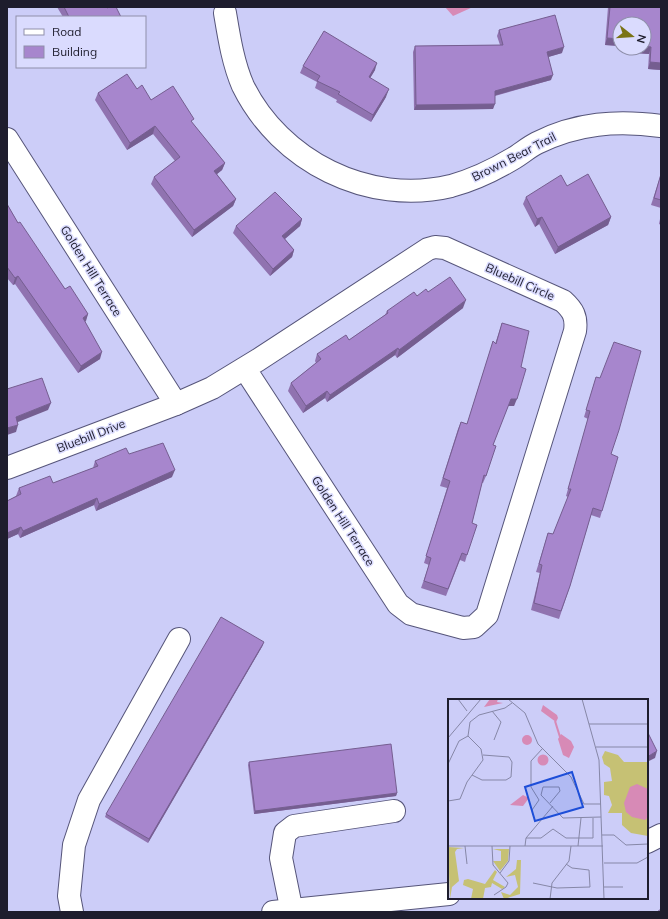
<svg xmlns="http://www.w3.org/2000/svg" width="668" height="919" viewBox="0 0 668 919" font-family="Mulish,sans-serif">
<rect width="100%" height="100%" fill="#cccdf8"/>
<!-- water -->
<polygon fill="#d78ab6" points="445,7 473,7 453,16"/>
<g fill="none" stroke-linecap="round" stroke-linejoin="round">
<defs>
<g id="minor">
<path d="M225 13C229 37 233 63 243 86 280 161 368 206 451 186 473 180 494 170 514 158 522 153 529 147 537 143 577 123 617 120 661 126"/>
<polyline points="7,139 176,404"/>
<path d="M7 468 176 404 212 388 258 360 428 249 435 247 445 248 563 301C573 310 577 317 575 331L487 615 474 627 463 628 411 614 398 604 245 369"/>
<polyline points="647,842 661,835"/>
<polyline points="72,912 69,896 74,845 89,800 179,639"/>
<polyline points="273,912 449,894"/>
<polyline points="292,912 281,858 285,833 294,826 394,811"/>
</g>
</defs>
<!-- minor casing -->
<use href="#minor" stroke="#56557a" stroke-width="24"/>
<!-- minor -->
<use href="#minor" stroke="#fff" stroke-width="22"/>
</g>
<!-- wall -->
<g fill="#9073b0">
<polygon points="57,7 107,7 107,8 121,17 63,17"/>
<polygon points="608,7 661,7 661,70 648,69 649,54 622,52 622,48 644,48 620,24 620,46 605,45"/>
<polygon points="499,30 562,53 548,57 551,80 495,96 493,109 414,110 413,52 415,46 500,45 497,36"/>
<polygon points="303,66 375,70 370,78 386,97 371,122 336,102 337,100 315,88 317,82 300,73"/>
<polygon points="137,89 151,100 193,124 225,163 222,170 217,174 236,199 233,206 192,237 151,184 154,177 175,161 153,134 127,150 95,100 98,93"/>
<polygon points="661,174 661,208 651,205"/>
<polygon points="567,186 611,217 608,225 555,254 539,224 535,227 523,204 526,197"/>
<polygon points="7,204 18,223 65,289 88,314 85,322 100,359 78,373 15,284 13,285 7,278"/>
<polygon points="661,214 661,225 659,224"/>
<polygon points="302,219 300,226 285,239 294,250 292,257 270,276 233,233 236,226"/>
<polygon points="428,292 463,308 397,358 395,355 327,402 325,398 303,413 288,391 291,383 316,363 315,361 317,354 349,340 385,315 387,311 417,296"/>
<polygon points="502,323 521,367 514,406 508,406 493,445 486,476 483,483 482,483 472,523 467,555 465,562 460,560 446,596 421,588 429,565 424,563 447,488 440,486 458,429 461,422 467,424 491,348 493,341 495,344"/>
<polygon points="596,377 611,454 602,511 600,518 591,515 570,586 559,619 531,610 540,573 536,572 548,533 553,534 568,497 566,496 588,419 584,417"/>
<polygon points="129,454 172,477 96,511 94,505 20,538 18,534 7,539 7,501 16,496 19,488 53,483 93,468 95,461"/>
<polygon points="263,645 148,843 105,817 106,814"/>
<polygon points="249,762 397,793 396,796 254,814 248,765"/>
</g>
<!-- shaded-wall -->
<g fill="#755e90">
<polygon points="607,38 620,39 620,46 605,45"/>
<polygon points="644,46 651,47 649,54 622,52 623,48 644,48"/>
<polygon points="564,47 562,53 545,58 547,52"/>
<polygon points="650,62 661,63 661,70 648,69"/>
<polygon points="377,63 375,70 366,85 369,77"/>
<polygon points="553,75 551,80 493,96 495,91"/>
<polygon points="389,89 386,97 371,122 373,115"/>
<polygon points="495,104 493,109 414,110 416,105"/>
<polygon points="155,126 153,134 127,150 130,143"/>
<polygon points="225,163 222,170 212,178 214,171"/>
<polygon points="236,199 233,206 192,237 194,230"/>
<polygon points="542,217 539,224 535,227 537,219"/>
<polygon points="611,217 608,225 555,254 558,247"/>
<polygon points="302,219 300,226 280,243 282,236"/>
<polygon points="294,250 292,257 270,276 273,269"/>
<polygon points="18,276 15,284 13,285 15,278"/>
<polygon points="466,300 463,308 397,358 399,350"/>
<polygon points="88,314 86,321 80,325 83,318"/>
<polygon points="398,348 395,355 327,402 330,395"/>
<polygon points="102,352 100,359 78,373 81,366"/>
<polygon points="327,391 325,398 303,413 306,406"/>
<polygon points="511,399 517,399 514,406 508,406"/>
<polygon points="51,403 48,410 13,424 16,417"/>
<polygon points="18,425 16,432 7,435 7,428"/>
<polygon points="175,470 172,477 96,511 99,504"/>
<polygon points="97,498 94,505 20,538 23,531"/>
<polygon points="21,527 18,534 7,539 7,533"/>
<polygon points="264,642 263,645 148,843 149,839"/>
<polygon points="657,751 655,758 647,762 647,757"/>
<polygon points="397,793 396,796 254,814 255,811"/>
</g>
<!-- building -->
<g fill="#a786cd" stroke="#755e90">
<polygon points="64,7 107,7 107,8 109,7 116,7 121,17 69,17"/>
<polygon points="610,7 661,7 661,63 650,62 651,47 644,46 644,24 620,24 620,39 607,38"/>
<polygon points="555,15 564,47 547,52 553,75 495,91 495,104 416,105 415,46 503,45 499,30"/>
<polygon points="324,31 377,63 369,77 389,89 373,115 338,94 340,92 317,81 320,76 303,66"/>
<polygon points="127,74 137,89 142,85 151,100 173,86 194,119 191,121 225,163 214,171 236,199 194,230 154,177 180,157 155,126 130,143 98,93"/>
<polygon points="588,174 611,217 558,247 542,217 537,219 526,197 561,175 567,186"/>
<polygon points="661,174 661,200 654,198"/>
<polygon points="275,192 302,219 282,236 294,250 273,269 236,226"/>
<polygon points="7,204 18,223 20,222 65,289 70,286 88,314 83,318 102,352 81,366 18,276 15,278 7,267"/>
<polygon points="450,277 466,300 399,350 398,348 330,395 327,391 306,406 291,383 321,359 317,354 346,335 349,340 388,313 387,311 414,292 417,296 426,289 428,292"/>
<polygon points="502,323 529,331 521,367 526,369 517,399 511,399 493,445 496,446 486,476 484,475 472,523 477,525 467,555 462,553 448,589 424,581 431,558 426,556 450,481 443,478 461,422 467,424 493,341 496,344"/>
<polygon points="614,342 641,351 619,430 611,454 618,457 602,511 593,508 570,586 561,611 534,603 542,565 539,564 548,533 553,534 571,489 568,489 590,411 586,410 596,377 600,378"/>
<polygon points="42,378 51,403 16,417 18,425 7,428 7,389"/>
<polygon points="163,443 175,470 99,504 97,498 23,531 21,527 7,533 7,501 21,494 19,488 50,476 53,483 98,466 95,461 126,448 129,454"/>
<polygon points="221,617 264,642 149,839 106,814"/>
<polygon points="647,731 657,751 647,757"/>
<polygon points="391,744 397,793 255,811 249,762"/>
<polygon points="661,909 661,912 657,912"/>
</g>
<g text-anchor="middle" stroke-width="3" stroke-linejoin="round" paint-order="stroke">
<!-- street labels -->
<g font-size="12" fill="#1e1d2d" stroke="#dadbfe">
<text transform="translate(514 157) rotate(-27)" y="4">Brown Bear Trail</text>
<text transform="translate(91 271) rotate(58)" y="4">Golden Hill Terrace</text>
<text transform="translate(520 282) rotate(24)" y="4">Bluebill Circle</text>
<text transform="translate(91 436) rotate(-21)" y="4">Bluebill Drive</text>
<text transform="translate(343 521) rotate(57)" y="4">Golden Hill Terrace</text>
</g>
</g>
<!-- overview -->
<g transform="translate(448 699)">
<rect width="200" height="200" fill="#cccdf8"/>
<path d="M157 52 170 56 176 63H200V137L183 134 174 126V114H160L164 106 161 97 156 96V83L164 82 162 69 156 65 154 58ZM0 148 16 149 9 150 7 153 11 182 4 188 2 200ZM45 150H61L60 162 52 172 45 162H53V152ZM69 161H73L72 195 56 200 53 193 62 196 70 188 67 176 58 178 68 170ZM47 171 49 173 45 181 57 188 54 190 44 184 43 188 37 189 35 200H23L25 190 15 186 16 181 20 180 37 185Z" fill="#c6c174"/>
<path d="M42 0H50L49 3 55 4 36 8ZM95 6 109 16 110 19 108 23 93 12ZM113 35 123 42 126 48 121 59 115 56 110 40ZM74 41a5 5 0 1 1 10 0a5 5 0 1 1-10 0ZM89.5 61a5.5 5.5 0 1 1 11 0a5.5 5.5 0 1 1-11 0ZM189 85 200 90V118L197 121 184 118 178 113 176 104 182 88ZM75 96 81 99 75 107 62 106Z" fill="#d78ab6"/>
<path fill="none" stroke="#d78ab6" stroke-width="2" d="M107 22 112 38"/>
<path fill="none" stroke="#8687a7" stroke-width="1" d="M10 0 19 12M60 0 77 14 90 45 123 78 136 105H153M134 0 151 61 156 200M44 12 53 23 46 41M141 25H200M0 39 33 0M148 48H200M0 65 11 42 20 37M24 76 34 81H58L63 78 64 63 61 58 35 56M0 102 12 100 19 83 35 61 33 50 20 37 22 23 31 16 57 9 64 4M102 104 112 92 111 88H95L93 96 115 119 153 118M84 111 91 101 83 88V62L95 49M154 136H166L178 146 200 145M78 139H93L105 130 118 139H145V119M0 147H155M17 147 19 165M44 147 45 166 60 184 58 188 46 196M77 147 78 139 105 107M130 147 133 119M156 164H189L200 158M52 174 61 162 62 147M85 184 109 189 142 188 141 171 124 169 118 165M156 188H175M102 200 104 184 121 162 123 147"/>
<path fill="#1d4ed8" fill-opacity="0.15" stroke="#1d4ed8" stroke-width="2" d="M124 73 135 108 87 122 77 88Z"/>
<rect width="200" height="200" fill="none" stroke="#1e1d2d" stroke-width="2"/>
</g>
<!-- border -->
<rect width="668" height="919" fill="none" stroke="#1e1d2d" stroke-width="16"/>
<!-- legend -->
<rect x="16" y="16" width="130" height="52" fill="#dadbfe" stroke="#8f8faa"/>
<rect x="24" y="29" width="20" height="6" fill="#ffffff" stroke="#8f8faa"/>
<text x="52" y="36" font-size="12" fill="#1e1d2d">Road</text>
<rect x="24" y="46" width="20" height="12" fill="#a786cd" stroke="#8f8faa"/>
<text x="52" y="56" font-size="12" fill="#1e1d2d">Building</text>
<!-- north arrow -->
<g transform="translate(632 36) rotate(107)"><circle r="19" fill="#dadbfe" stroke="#8f8faa"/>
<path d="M0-3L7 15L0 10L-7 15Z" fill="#7a7316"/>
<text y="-6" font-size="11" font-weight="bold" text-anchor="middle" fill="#1e1d2d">N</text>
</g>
</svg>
